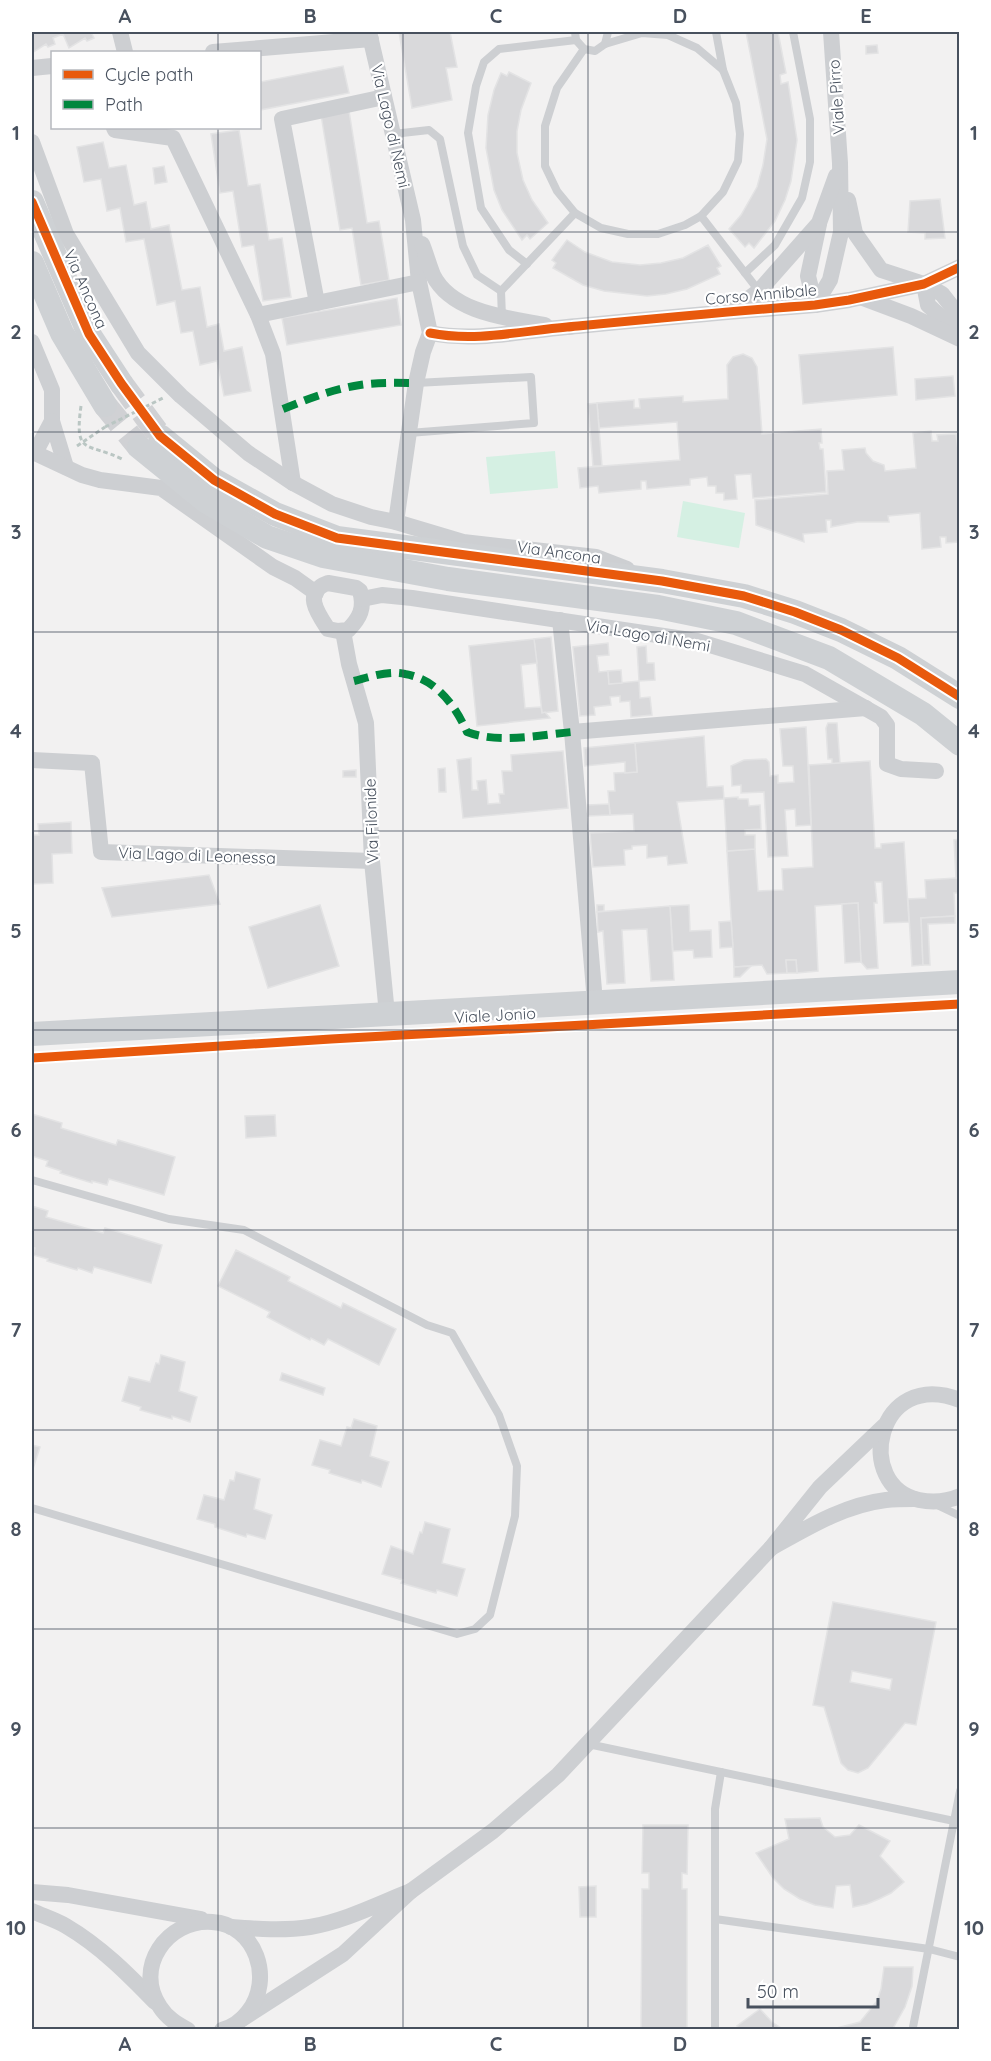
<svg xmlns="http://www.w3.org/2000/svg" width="991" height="2061" viewBox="0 0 991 2061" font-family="Quicksand,sans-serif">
<rect width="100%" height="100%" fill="#f2f1f1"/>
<!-- green -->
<g fill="#d5f0e3">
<polygon points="555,451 558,488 490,494 486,457"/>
<polygon points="683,501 745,513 739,548 677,537"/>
</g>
<!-- building -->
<g fill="#d9d9db" stroke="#e3e3e4" stroke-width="1.5" fill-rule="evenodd">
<polygon points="32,32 91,32 94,38 87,41 85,38 69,48 63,34 53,38 55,44 48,47 46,44 32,53"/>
<polygon points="399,32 450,32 457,67 446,68 452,100 412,108"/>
<polygon points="746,32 778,32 786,73 780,75 781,84 788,82 797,140 791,181 785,200 775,221 754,248 749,243 745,247 729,229 741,215 757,187 763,165 767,139"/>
<polygon points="877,45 878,53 866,54 866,46"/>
<polygon points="343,66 349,93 260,110 260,82"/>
<polygon points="509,72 531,83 521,110 517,131 517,153 523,180 532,200 548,223 530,239 527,235 522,240 502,210 494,190 486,148 488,115 494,90 501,73 507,76"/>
<polygon points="349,111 367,223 379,221 389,280 361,285 352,228 340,230 321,115"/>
<polygon points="239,130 248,186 260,184 269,240 282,238 291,297 263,301 254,245 242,247 233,191 220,193 211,134"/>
<polygon points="103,142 109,168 126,165 134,205 146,202 151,229 169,225 182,290 200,287 207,327 219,324 224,351 242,347 251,391 224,396 217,361 200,365 193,331 181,333 175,301 157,305 144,239 126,242 120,208 107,211 101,179 84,182 77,147"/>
<polygon points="164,166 167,182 155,184 153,168"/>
<polygon points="940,199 945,238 925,239 925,233 908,232 910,201"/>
<polygon points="567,240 585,252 612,262 640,265 661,263 683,258 708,245 721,266 717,268 720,274 687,289 666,294 647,296 604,291 583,285 553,268 556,263 552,260"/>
<polygon points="397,298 401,325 287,345 282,318"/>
<polygon points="893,347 897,395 803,404 799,355"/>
<polygon points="743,354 752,358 757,367 762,434 821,429 822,443 819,443 820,449 823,449 826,492 753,498 751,474 735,475 737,499 724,500 724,493 716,493 716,486 708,486 707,477 690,479 690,485 647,489 646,481 641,481 641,489 599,493 598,486 580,488 578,468 680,460 677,422 599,428 597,403 634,400 634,408 640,408 639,399 683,396 683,402 728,399 727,365 733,357"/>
<polygon points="953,376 955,396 916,400 915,379"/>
<polygon points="597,403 602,466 593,466 588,404"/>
<polygon points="931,431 932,441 938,441 937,435 956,434 960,466 960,542 946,543 946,537 940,537 941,547 922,549 920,513 888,516 889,522 857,522 831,527 831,520 826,520 827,532 803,534 804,542 756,525 755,500 828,494 827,471 844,470 842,450 865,448 866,453 873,461 884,465 885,471 916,468 913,433"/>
<polygon points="551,637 558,711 542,713 534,639"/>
<polygon points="534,639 537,663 521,665 525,708 541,707 542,713 545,712 550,718 477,726 469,646"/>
<polygon points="608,643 609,655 597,656 599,672 608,671 609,684 639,681 640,698 650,697 652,715 631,717 630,701 620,702 620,696 610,697 611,705 594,707 595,715 580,716 573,647"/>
<polygon points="646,646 647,663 654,663 655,680 639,681 637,647"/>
<polygon points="621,670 622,683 609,684 608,671"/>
<polygon points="828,723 837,723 840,763 832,764 832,759 828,759 826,728"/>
<polygon points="806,727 811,825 796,826 795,809 785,810 788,856 768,857 764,792 741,793 741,785 732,786 731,766 744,760 766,759 769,762 770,776 778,775 778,783 794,782 793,766 783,766 780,729"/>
<polygon points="704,736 707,787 723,786 724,799 677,802 687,863 668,865 667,856 647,858 647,845 632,846 632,849 624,850 625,865 593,867 590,833 634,831 633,814 610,815 608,791 615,791 614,773 637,772 635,743"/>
<polygon points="635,743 637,772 625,773 625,762 585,766 584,748"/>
<polygon points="563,751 568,808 463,818 457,760 471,758 472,790 478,790 477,781 486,780 488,804 500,803 499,794 504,794 502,771 512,771 511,755"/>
<polygon points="870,761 875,848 881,848 881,844 904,842 909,922 884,923 882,882 875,882 877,903 874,903 878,968 867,969 861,962 858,903 815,906 818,971 797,973 796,960 786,960 787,973 767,974 762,965 734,967 727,851 755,849 758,891 783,890 782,869 813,867 809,765"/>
<polygon points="445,768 446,792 439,792 438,769"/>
<polygon points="356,770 356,777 343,777 343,771"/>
<polygon points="738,797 738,799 748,799 749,806 760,805 761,829 745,830 745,835 755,835 755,849 727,851 724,798"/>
<polygon points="609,804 610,815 588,816 588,805"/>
<polygon points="71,822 72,853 52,854 53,883 32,884 32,835 39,835 38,824"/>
<polygon points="960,839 960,878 956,878 954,840"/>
<polygon points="209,875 220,904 112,917 102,888"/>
<polygon points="956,878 960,878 960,893 954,893 955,916 921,918 923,965 912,966 908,899 926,898 925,880"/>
<polygon points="858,903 861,962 845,963 842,904"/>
<polygon points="320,905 339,966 268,988 249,927"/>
<polygon points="597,905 604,905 604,911 597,912"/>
<polygon points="689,905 690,931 711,930 712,957 694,958 693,950 673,951 670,906"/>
<polygon points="670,906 674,980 651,981 647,929 622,930 625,983 607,984 603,931 598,932 597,912"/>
<polygon points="955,916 955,923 928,924 930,965 923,965 921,918"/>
<polygon points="731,921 733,947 720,948 719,922"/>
<polygon points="786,960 796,960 797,973 787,973"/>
<polygon points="751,966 740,977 734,977 734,967"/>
<polygon points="32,1114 62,1123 61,1128 116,1145 118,1140 175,1157 164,1195 109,1179 107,1185 92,1181 92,1183 60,1173 61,1171 46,1166 48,1161 32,1156"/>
<polygon points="275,1115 276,1136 246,1138 245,1116"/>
<polygon points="32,1206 48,1211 46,1217 103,1233 105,1228 162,1245 151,1283 94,1267 92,1273 78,1268 77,1270 47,1261 48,1259 33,1255 35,1248 32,1247"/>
<polygon points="236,1250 290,1277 288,1281 341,1308 343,1303 396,1329 379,1365 328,1339 324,1345 311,1338 310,1340 267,1317 270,1312 218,1286"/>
<polygon points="161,1355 185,1362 179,1391 197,1397 190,1422 172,1416 172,1419 140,1410 141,1407 122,1401 129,1377 150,1382 156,1363 159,1364"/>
<polygon points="282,1373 325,1388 323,1395 280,1380"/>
<polygon points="354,1419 377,1426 370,1456 389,1462 381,1487 362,1480 361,1483 329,1473 330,1470 312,1465 320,1440 341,1446 347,1427 351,1428"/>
<polygon points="32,1445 40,1447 32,1472"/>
<polygon points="236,1472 260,1479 254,1509 272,1515 265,1539 247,1534 246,1537 215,1527 215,1524 197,1519 204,1495 224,1500 230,1480 234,1481"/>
<polygon points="425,1522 450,1529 442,1563 465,1569 457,1596 437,1590 436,1593 401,1583 403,1580 382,1574 391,1546 413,1554 420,1532 422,1533"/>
<path d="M833 1602 936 1622 916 1725 905 1723 868 1768 858 1773 848 1770 841 1763 824 1707 813 1705ZM852 1671 892 1679 890 1690 850 1682Z"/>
<polygon points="820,1818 823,1827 835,1837 850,1835 859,1825 890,1841 880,1856 904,1882 891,1893 879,1899 867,1904 853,1907 850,1885 836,1886 833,1908 815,1905 800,1899 784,1889 773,1878 756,1853 789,1839 785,1819"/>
<polygon points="643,1825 688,1825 687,1874 682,1873 682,1889 687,1889 687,2030 641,2030 642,1889 649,1889 649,1873 642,1873"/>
<polygon points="596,1886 596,1917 580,1917 579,1887"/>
<polygon points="884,1967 913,1967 912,1986 905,2007 892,2030 829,2030 860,2022 869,2011 877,2001 881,1989"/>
<polygon points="760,2009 772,2022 784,2030 740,2030 737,2026"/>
</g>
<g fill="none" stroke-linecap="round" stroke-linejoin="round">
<!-- secondary-tunnel -->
<g stroke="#d0d1d4" stroke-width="24" stroke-dasharray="24 12" stroke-linecap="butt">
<polyline points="121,383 160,436"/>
<polyline points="105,405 139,447"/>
</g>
<!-- path -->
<g stroke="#bac6c3" stroke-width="3" stroke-dasharray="4.5 3" stroke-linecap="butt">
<path d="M81 406C74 456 87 442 122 459"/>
<polyline points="77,446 105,427"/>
</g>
<!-- lane -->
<g stroke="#cdcfd2" stroke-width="8">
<polyline points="575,32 576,40 584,49 595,51 605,44 608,32"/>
<polyline points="716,32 723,70"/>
<polyline points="584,49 557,88 545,126 545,166 557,191 575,213 601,228 628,234 658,234 685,225 701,216 723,192 738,161 740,134 736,103 723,70 697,48 668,35 642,33 605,44"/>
<polyline points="393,134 429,130 440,139 463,246 477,275 501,291 502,317"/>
<polyline points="701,216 759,291"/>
<polyline points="527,264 509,250 481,208 468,133 476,86 484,62 499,49 576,40"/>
<polyline points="745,273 775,245 802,198 810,162 810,119 793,32"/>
<polyline points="501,291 575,213"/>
<polyline points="409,433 534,423 531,377 416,383"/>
<polyline points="32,1180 169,1219 244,1230 427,1325 452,1333 499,1415 517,1466 515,1516 490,1615 475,1629 457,1634 32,1508"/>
<polyline points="937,1505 960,1516"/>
<polyline points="588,1744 954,1821"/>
<polyline points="715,1919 929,1949 960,1957"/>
<polyline points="913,2027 960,1791"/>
<polyline points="715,2030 715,1809 721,1772"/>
</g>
<!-- street -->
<g stroke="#cdcfd2" stroke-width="16">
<polyline points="120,32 125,52"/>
<polyline points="369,32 413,220 419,282 430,333 423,352 416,383 396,522"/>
<polyline points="213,52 371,39"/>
<polyline points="32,68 52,66"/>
<polyline points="114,128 115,130 173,138 258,315 273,354 293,483"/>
<polyline points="32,142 66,234 138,353 181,396 248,453 293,483 332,504 371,517 396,522 463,542 596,557 627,569"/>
<polyline points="848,200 855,233 881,270 924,284 942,294 960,317"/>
<path d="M422 244C426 254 429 265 433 275 452 313 508 318 545 325"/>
<polyline points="924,284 928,305 956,331"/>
<polyline points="863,298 911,316 960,339"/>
<polyline points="317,303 282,119 384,97"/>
<polyline points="815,305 830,280 841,232 840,163 831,32"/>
<polyline points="815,305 808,276 819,224"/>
<polyline points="732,311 759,291 819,223 836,176"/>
<polyline points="258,315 419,282"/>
<path d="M430 333C476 342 521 331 567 327 650 319 732 311 815 305L849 300 924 284 960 267"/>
<polyline points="32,342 52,390 52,421 35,453"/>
<polyline points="52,421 66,467"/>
<polyline points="35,453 82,475 100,480 161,488 273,567 295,578 316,593"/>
<path d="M328 583 356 588 360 591C365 608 360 618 348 630L338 631 328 629C318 614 302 592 328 583Z"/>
<polyline points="362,599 382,595 412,598 697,641 805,674 881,717 887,725 887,764 901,769 936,771"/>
<polyline points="560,620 572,732 595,1002"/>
<polyline points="343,631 349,664 366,723 372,861 387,1014"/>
<polyline points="572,732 866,708"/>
<polyline points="32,760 92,763 101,852 372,861"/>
<path d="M960 1400C876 1367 853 1486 919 1500 934 1503 946 1502 960 1496"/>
<path d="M884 1426 820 1487 771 1548C807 1528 844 1505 886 1500 895 1499 905 1499 914 1499"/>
<polyline points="411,1891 493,1831 558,1775 771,1548"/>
<polyline points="32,1892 68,1895 201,1919"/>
<path d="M32 1911C43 1916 56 1920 66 1926 100 1946 128 1974 155 2002"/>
<path d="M231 1927C257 1929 284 1931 310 1927 345 1921 378 1904 411 1891L343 1954 242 2019"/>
<path d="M188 2030C177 2024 167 2018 160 2007 133 1968 167 1919 212 1922 256 1924 274 1980 248 2012 242 2020 232 2027 222 2030"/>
</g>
<!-- secondary -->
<g stroke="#ced1d4" stroke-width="24">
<polyline points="32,202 89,334 121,383"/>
<polyline points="32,263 62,333 105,405"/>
<polyline points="160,436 214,480 275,514 337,538 662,581 744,596 795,612 841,630 898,658 960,697"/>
<polyline points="139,447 207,502 267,537 323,556 448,579 658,607 736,623 829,658 923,714 960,744"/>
<polyline points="32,1034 960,982"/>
</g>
<!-- path-bridge -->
<polyline stroke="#bac6c3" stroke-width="3" stroke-dasharray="4.5 3" stroke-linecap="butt" points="105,427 163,398"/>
<!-- quiet -->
<g stroke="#00873e" stroke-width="8" stroke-dasharray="15 8" stroke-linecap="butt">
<path d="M283 409C308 399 333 389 360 385 379 382 397 383 416 383"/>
<path d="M354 681C370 677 389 670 405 674 436 679 455 705 467 732 498 744 539 735 572 732"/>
</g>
<defs>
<g id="cycleway">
<polyline points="32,202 89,334 121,383 160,436 214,480 275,514 337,538 662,581 744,596 795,612 841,630 898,658 960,697"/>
<path d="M430 333C476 342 521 331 567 327 650 319 732 311 815 305L849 300 924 284 960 267"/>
<polyline points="32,1058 331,1039 960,1004"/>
</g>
</defs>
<!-- cycleway casing -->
<use href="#cycleway" stroke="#fff" stroke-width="13"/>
<!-- cycleway -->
<use href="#cycleway" stroke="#e8590c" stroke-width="9"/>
</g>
<!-- grid -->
<path fill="none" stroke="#48515e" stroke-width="1.5" stroke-opacity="0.55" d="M218 32V52M403 32V2030M588 32V2030M773 32V2030M218 128V2030M32 232H960M32 432H960M32 632H960M32 831H960M32 1030H960M32 1230H960M32 1430H960M32 1629H960M32 1828H960"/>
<g text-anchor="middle" stroke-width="4.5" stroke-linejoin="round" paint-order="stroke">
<!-- street labels -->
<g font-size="16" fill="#48515e" stroke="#fff">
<text transform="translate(836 97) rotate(-94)" y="6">Viale Pirro</text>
<text transform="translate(391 126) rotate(77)" y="6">Via Lago di Nemi</text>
<text transform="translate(86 289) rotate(66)" y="6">Via Ancona</text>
<text transform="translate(761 294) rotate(-5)" y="6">Corso Annibale</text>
<text transform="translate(559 552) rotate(8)" y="6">Via Ancona</text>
<text transform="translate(648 635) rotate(10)" y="6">Via Lago di Nemi</text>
<text transform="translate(371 821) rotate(-92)" y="6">Via Filonide</text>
<text transform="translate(197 855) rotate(2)" y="6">Via Lago di Leonessa</text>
<text transform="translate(495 1015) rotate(-3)" y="6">Viale Jonio</text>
</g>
</g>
<!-- border -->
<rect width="991" height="2061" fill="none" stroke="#ffffff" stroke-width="66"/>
<!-- legend -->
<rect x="51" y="51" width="210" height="78" fill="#ffffff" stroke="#b6b9bf" stroke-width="1.5"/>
<rect x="63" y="70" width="30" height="9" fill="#e8590c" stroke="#b6b9bf" stroke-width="1.5"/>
<text x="105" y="81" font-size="18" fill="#48515e">Cycle path</text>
<rect x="63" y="100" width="30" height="9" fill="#00873e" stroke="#b6b9bf" stroke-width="1.5"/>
<text x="105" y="111" font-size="18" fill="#48515e">Path</text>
<!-- scale -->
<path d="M748 1998v9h130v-9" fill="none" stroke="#48515e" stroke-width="3"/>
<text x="757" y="1998" font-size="18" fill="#48515e" stroke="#ffffff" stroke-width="4.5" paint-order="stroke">50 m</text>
<rect x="33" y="33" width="925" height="1995" fill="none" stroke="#48515e" stroke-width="2"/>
<g font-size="20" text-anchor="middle" font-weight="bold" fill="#48515e">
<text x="125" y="23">A</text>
<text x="310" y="23">B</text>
<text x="496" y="23">C</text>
<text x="680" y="23">D</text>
<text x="866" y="23">E</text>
<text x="16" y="140">1</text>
<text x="974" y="140">1</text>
<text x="16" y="339">2</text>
<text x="974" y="339">2</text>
<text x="16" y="539">3</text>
<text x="974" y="539">3</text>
<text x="16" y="738">4</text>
<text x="974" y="738">4</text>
<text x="16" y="938">5</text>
<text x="974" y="938">5</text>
<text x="16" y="1137">6</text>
<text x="974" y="1137">6</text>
<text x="16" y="1337">7</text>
<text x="974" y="1337">7</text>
<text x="16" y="1536">8</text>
<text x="974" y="1536">8</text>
<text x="16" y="1736">9</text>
<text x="974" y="1736">9</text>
<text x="16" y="1935">10</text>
<text x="974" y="1935">10</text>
<text x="125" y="2051">A</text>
<text x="310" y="2051">B</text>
<text x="496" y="2051">C</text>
<text x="680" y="2051">D</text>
<text x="866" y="2051">E</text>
</g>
</svg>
